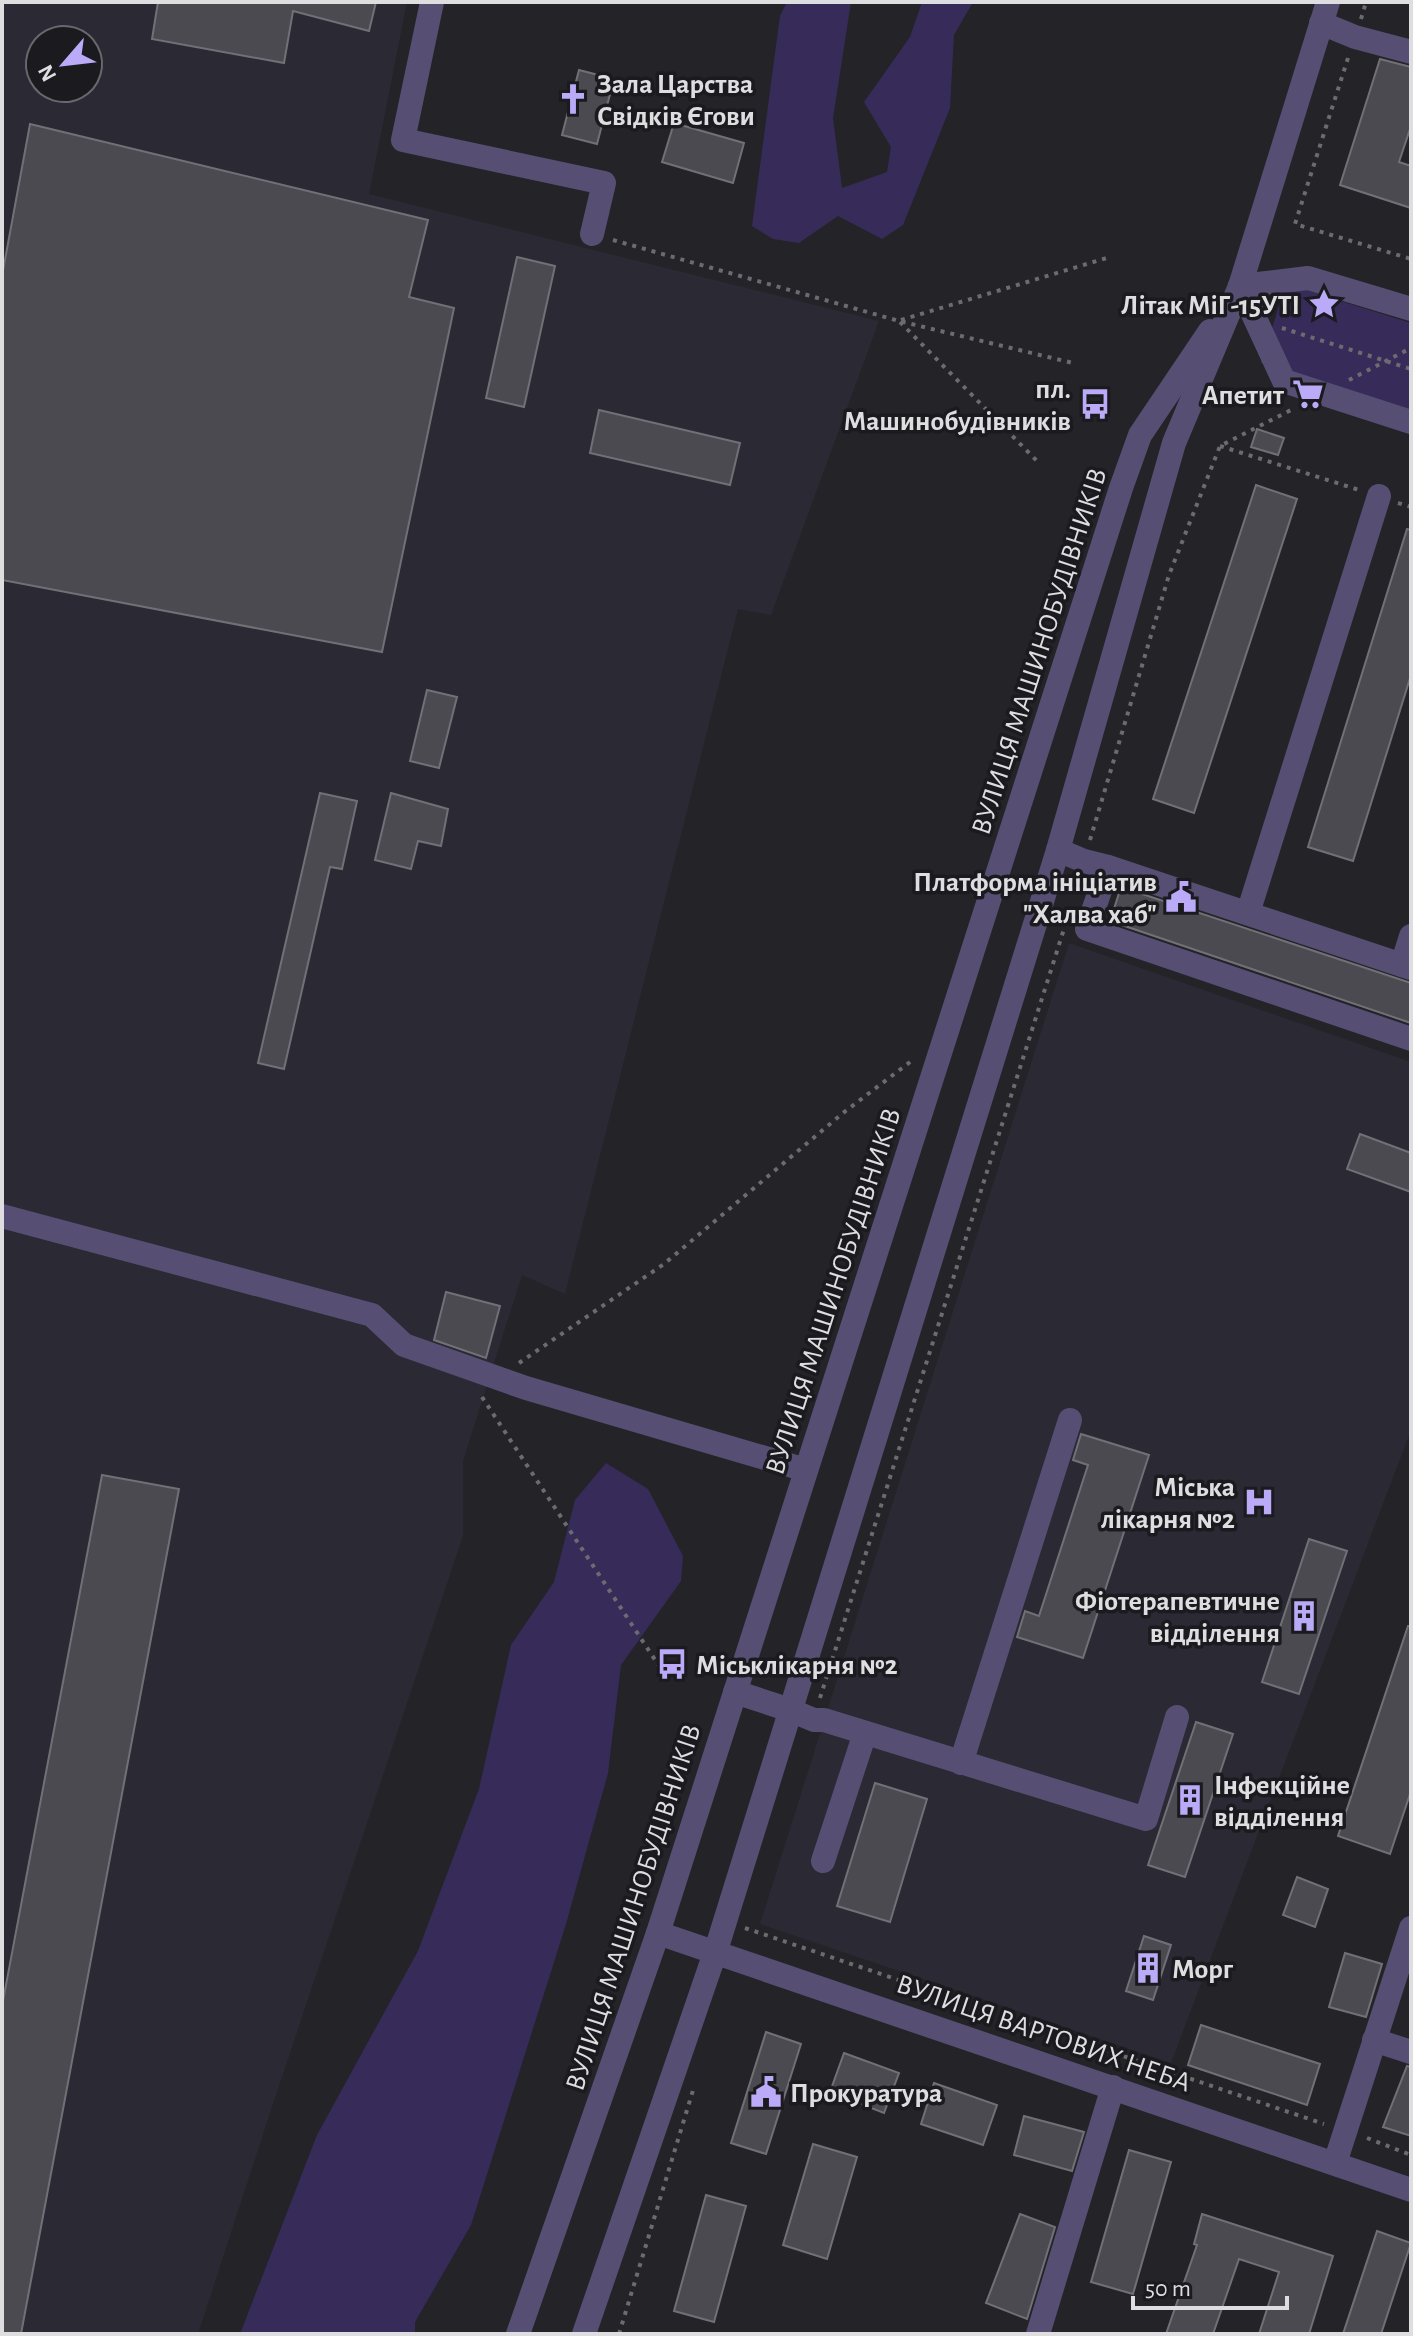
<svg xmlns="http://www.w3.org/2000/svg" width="1413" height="2336" viewBox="0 0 1413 2336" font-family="'Alegreya Sans',sans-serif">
<rect width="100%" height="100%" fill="#242328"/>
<!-- built -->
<g fill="#2b2934" fill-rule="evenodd">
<path d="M2 2H407L369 194 879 321 771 615 738 609 565 1294 522 1275 463 1461V1536L272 2107 198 2334H2ZM40 40H88V88H40Z"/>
<path d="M1069 943 1411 1062V1430L1171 2063 760 1924ZM1081 1434 1149 1456 1083 1658 1016 1636 1024 1611 1039 1616 1088 1465 1073 1460ZM1310 1539 1347 1551 1298 1694 1262 1681ZM1195 1722 1233 1735 1184 1877 1148 1864Z"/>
</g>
<!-- green -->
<g fill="#372c59">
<polygon points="787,2 851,2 833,118 842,188 887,172 891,147 864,102 910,37 922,2 973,2 954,35 950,108 903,225 882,239 838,216 799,243 773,239 752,226 780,16"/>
<polygon points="1286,284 1411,323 1411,411 1261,363"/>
<polygon points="606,1463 648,1489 683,1556 681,1581 621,1665 608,1773 566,1924 471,2225 415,2322 415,2334 240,2334 317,2135 418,1951 479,1789 511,1645 554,1582 575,1500"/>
</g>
<!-- building -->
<g fill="#4b4a50" stroke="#707076" stroke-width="2">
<polygon points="158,2 376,2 369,31 293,11 284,63 152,39"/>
<polygon points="1380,59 1411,67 1411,126 1399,162 1411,166 1411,208 1340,185"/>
<polygon points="579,70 614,79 597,144 562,135"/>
<polygon points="674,123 744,143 733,183 662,162"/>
<polygon points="30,124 428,220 409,297 454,308 382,652 2,580 2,276"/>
<polygon points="517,257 555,266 524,407 486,398"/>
<polygon points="599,410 740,443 730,485 590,453"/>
<polygon points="1257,429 1284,438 1278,455 1251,447"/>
<polygon points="1256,485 1297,499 1194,813 1153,799"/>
<polygon points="1407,529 1411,530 1411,675 1353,861 1308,847"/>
<polygon points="427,690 457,697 439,768 410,761"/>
<polygon points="320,793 357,801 342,869 330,867 284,1069 258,1063"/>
<polygon points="391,793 448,809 441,846 418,841 411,869 375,860"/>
<polygon points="1121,887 1411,983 1411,1023 1110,921"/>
<polygon points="1360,1134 1411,1153 1411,1192 1347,1169"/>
<polygon points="446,1292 500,1306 486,1358 434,1340"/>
<polygon points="1081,1434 1149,1455 1083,1658 1017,1637 1025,1611 1039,1616 1088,1465 1073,1460"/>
<polygon points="102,1475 179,1489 21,2334 2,2334 2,2006"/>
<polygon points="1309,1539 1347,1551 1299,1694 1262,1682"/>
<polygon points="1408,1626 1411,1626 1411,1791 1390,1854 1338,1836"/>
<polygon points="1196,1722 1233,1734 1185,1877 1148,1865"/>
<polygon points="875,1783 927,1799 890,1922 837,1906"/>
<polygon points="1297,1877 1328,1889 1315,1927 1283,1915"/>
<polygon points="1144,1936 1171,1945 1153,2000 1126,1991"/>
<polygon points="1345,1953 1382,1964 1366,2017 1329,2007"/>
<polygon points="1201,2025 1320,2064 1307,2105 1188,2065"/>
<polygon points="766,2032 801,2044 766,2154 731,2143"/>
<polygon points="844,2053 899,2073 884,2113 830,2092"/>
<polygon points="1407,2066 1411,2067 1411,2136 1383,2127"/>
<polygon points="934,2083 997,2105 983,2145 921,2124"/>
<polygon points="1024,2116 1084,2132 1072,2171 1014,2155"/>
<polygon points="813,2144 857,2157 827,2259 783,2245"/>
<polygon points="1129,2150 1171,2162 1133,2294 1091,2282"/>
<polygon points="706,2195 746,2206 714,2322 674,2311"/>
<polygon points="1020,2214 1055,2227 1027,2319 986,2303"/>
<polygon points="1202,2214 1333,2256 1309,2334 1259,2334 1279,2272 1239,2259 1213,2334 1166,2334 1197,2245 1194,2244"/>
<polygon points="1377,2231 1411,2243 1381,2334 1343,2334"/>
</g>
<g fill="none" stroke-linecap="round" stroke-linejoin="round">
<!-- path -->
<g stroke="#6c6b6f" stroke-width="4" stroke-dasharray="4 6" stroke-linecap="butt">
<polyline points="1361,19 1366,2"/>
<polyline points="1348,58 1295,224 1411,259"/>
<polyline points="613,240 899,321 1073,363"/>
<polyline points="901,320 1110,257"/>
<polyline points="900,322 1039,463"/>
<polyline points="1282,328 1411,369"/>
<polyline points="1349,380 1411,348"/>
<polyline points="1220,446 1359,490"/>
<polyline points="1398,503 1411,507"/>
<polyline points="1090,840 1169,575 1220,446 1295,408"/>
<polyline points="519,1363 664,1264 843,1113 914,1059"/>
<polyline points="482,1397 663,1672"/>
<polyline points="820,1698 1064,929"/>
<polyline points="745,1928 1324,2124"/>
<polyline points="1367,2138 1411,2155"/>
<polyline points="619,2334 694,2087"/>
</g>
<!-- minor -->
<g stroke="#564f73" stroke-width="24">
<polyline points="432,2 403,140 604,183 592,234"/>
<polyline points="1321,23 1355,37 1411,52"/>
<polyline points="1240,286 1284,381 1411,422"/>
<polyline points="1240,286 1308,278 1411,309"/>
<polyline points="1058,850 1084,861 1108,867 1411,968"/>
<polyline points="1108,867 1087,929 1411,1039"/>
<polyline points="1248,913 1379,496"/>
<polyline points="1402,965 1411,936"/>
<polyline points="2,1216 372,1315 404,1345 526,1388 806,1470"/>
<polyline points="735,1692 790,1710 814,1720 824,1720 1146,1819 1177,1717"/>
<polyline points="961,1763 1070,1420"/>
<polyline points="823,1861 865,1733"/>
<polyline points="658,1933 1411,2190"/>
<polyline points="1374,2040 1411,2052"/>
<polyline points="1335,2163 1411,1928"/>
<polyline points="518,2334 658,1933 1121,488 1140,435 1210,331"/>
<polyline points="584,2334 717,1947 1058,850 1174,443 1240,286 1328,2"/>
<polyline points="1038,2334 1113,2087"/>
</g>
</g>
<!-- icons -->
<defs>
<symbol id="church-bare" viewBox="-9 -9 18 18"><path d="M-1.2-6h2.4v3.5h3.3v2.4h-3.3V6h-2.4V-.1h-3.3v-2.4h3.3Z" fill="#baaaf7" stroke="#1b1a1f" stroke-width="2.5" paint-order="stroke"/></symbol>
<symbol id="sight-bare" viewBox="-9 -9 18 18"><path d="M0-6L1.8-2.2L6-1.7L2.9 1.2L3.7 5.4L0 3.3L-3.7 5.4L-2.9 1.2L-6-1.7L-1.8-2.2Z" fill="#baaaf7" stroke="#1b1a1f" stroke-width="2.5" paint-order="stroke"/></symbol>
<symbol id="supermarket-bare" viewBox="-9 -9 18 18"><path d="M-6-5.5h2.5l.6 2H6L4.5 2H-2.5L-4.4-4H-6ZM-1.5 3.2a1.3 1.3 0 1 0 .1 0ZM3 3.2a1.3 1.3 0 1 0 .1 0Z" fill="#baaaf7" stroke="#1b1a1f" stroke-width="2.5" paint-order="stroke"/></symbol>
<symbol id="bus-bare" viewBox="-9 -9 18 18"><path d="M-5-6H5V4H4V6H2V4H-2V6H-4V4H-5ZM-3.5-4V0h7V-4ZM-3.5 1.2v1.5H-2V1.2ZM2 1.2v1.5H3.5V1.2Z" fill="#baaaf7" stroke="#1b1a1f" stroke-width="2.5" paint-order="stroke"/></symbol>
<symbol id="civic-bare" viewBox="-9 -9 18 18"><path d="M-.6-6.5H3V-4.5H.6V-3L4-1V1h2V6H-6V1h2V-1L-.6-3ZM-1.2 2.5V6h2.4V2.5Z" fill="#baaaf7" stroke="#1b1a1f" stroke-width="2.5" paint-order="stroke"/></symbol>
<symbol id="hospital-bare" viewBox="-9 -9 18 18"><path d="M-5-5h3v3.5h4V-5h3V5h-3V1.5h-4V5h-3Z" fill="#baaaf7" stroke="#1b1a1f" stroke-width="2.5" paint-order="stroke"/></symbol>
<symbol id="building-bare" viewBox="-9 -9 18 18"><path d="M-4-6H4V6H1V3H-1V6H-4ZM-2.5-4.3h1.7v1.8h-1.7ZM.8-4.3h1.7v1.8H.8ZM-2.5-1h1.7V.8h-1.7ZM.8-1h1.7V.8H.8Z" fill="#baaaf7" stroke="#1b1a1f" stroke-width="2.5" paint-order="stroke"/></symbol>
</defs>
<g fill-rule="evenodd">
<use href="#church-bare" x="551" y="77" width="44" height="44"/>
<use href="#sight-bare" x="1302" y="282" width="44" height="44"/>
<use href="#supermarket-bare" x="1286" y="372" width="44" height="44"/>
<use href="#bus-bare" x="1073" y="382" width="44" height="44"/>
<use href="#civic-bare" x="1159" y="875" width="44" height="44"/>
<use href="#hospital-bare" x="1237" y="1480" width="44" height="44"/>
<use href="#building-bare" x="1282" y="1594" width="44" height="44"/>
<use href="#bus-bare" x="650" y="1642" width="44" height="44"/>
<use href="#building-bare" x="1168" y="1778" width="44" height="44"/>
<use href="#building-bare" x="1126" y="1946" width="44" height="44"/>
<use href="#civic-bare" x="744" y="2070" width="44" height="44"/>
</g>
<g text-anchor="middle" stroke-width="7" stroke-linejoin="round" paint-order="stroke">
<!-- poi labels -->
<g font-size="28" font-weight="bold" fill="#dedee1" stroke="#1b1a1f" text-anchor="end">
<text x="597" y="93" text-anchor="start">Зала Царства<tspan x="597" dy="32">Свідків Єгови</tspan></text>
<text x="1300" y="314">Літак МіГ-15УТІ</text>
<text x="1071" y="398">пл.<tspan x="1071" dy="32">Машинобудівників</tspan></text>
<text x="1284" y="404">Апетит</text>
<text x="1157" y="891">Платформа ініціатив<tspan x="1157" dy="32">"Халва хаб"</tspan></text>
<text x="1235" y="1496">Міська<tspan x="1235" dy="32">лікарня №2</tspan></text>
<text x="1280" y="1610">Фіотерапевтичне<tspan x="1280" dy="32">відділення</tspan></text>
<text x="696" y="1674" text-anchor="start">Міськлікарня №2</text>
<text x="1214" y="1794" text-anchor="start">Інфекційне<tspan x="1214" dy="32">відділення</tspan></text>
<text x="1172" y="1978" text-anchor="start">Морг</text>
<text x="790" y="2102" text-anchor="start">Прокуратура</text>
</g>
<!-- street labels -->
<g font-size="28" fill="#dedee1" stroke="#1b1a1f">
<text transform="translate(1038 651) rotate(-72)" y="10">ВУЛИЦЯ МАШИНОБУДІВНИКІВ</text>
<text transform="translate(832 1291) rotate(-72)" y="10">ВУЛИЦЯ МАШИНОБУДІВНИКІВ</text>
<text transform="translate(632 1907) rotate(-72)" y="10">ВУЛИЦЯ МАШИНОБУДІВНИКІВ</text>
<text transform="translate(1044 2032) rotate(19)" y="10">ВУЛИЦЯ ВАРТОВИХ НЕБА</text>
</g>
</g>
<!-- border -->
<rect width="1413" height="2336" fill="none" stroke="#dedee1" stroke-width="8"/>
<!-- north arrow -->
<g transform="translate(64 64) rotate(242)"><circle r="38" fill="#1b1a1f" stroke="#69686d" stroke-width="2"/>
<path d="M0-6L14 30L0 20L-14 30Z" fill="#baaaf7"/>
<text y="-12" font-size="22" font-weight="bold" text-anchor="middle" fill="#dedee1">N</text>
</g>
<!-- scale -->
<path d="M1133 2296v12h154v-12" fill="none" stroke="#dedee1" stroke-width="4"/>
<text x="1145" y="2296" font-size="24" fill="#dedee1" stroke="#1b1a1f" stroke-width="6" paint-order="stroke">50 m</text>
</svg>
